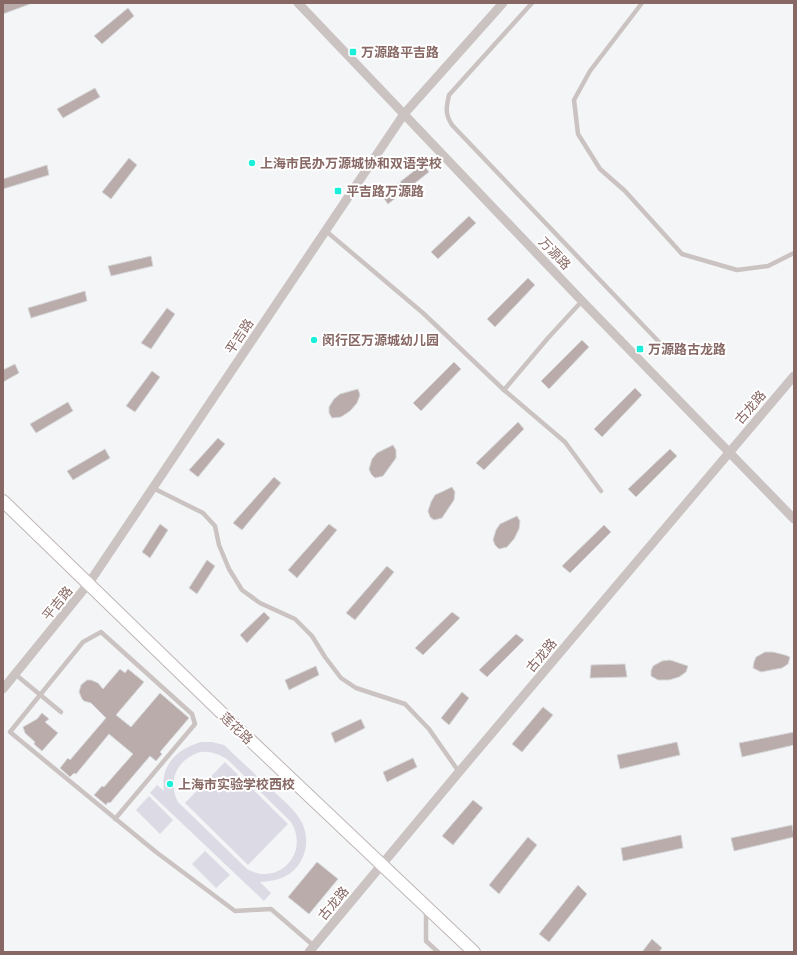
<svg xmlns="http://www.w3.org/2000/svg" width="797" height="955" viewBox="0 0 797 955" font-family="Manrope,'Noto Sans SC',sans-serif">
<rect width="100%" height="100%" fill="#f4f5f7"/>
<!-- green -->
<g fill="#dcdae4" fill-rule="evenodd">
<path d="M201 742H212L224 745C240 760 257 776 273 791 284 801 297 811 303 825 308 837 307 850 301 861 292 877 277 881 260 882L271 893 264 901 150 793 157 785 164 791C160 765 177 749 201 742ZM200 752C211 751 219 754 228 760L291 822C310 853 279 887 247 869L178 802C167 781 177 759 200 752Z"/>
<polygon points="225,762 288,824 248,865 185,803"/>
<polygon points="149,796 173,820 160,834 136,810"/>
<polygon points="205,851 230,875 216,888 192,864"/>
</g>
<!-- building -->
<g fill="#b9acab" stroke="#d6d7d9">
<polygon points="3,3 30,3 30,4 3,14"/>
<polygon points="128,8 134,16 102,44 94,36"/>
<polygon points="95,88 100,97 63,118 57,109"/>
<polygon points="129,158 137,165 111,199 102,192"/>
<polygon points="423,164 429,172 388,204 382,196"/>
<polygon points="47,165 49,175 3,189 3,179"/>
<polygon points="469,216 476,223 438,259 431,252"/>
<polygon points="151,256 153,266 111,276 108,266"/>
<polygon points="528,278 535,285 495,327 487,319"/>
<polygon points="85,291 87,301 31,318 28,308"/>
<polygon points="167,308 175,314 151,349 141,343"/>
<polygon points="582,340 589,347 549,389 541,381"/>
<polygon points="454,362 461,369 421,411 413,403"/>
<polygon points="15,364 19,373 3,382 3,370"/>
<polygon points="152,371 160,377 135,412 126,406"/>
<polygon points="635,388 642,395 602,437 594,429"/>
<polygon points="358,389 360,395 357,403 350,411 341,417 332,418 329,413 329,407 334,399 340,394"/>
<polygon points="68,402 73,411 36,433 30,424"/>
<polygon points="518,422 524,429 484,470 476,463"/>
<polygon points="218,438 225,444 198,477 189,470"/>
<polygon points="393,445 396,450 396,458 383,476 375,478 371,474 369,469 372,459 377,453"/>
<polygon points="105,449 110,458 73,480 67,471"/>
<polygon points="670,449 677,456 636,497 628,489"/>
<polygon points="274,477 281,483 242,530 233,523"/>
<polygon points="452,487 455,492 454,500 442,518 434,520 430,517 428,511 431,502 435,495"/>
<polygon points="517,516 520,521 519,529 514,539 507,547 499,549 495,545 493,540 496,530 500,524"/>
<polygon points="160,524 168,530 150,558 142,552"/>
<polygon points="329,524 337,530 297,578 288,570"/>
<polygon points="604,525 611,532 570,573 562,566"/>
<polygon points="207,560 215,566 197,594 189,588"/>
<polygon points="387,566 394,572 355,620 346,613"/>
<polygon points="264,612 270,618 247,643 240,635"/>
<polygon points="452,612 460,618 423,655 415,648"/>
<polygon points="516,634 524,640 487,677 479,670"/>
<polygon points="765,652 773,652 785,655 790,657 788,664 782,668 761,672 753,668 754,662 756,657"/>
<polygon points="670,660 688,666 686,672 679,677 669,680 658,680 651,676 651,671 653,666 662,661"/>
<polygon points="625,664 627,677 590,678 591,665"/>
<polygon points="316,666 319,675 289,690 285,680"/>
<polygon points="120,669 125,673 128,669 144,682 116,715 131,727 160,693 189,718 160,752 162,754 156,761 150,756 110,803 108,802 106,805 94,795 102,786 104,787 133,754 109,734 76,774 74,773 70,777 60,768 68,758 70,760 106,718 91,703 84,701 82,699 79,692 81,685 87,680 91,680 98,683 103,689"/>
<polygon points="462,692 469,698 449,725 441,718"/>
<polygon points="543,707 553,715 522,752 512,744"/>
<polygon points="42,713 49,719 45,722 58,733 42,751 34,744 35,742 25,733 23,727 37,719"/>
<polygon points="361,719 365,728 335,743 331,733"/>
<polygon points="794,732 794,745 742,757 739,743"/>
<polygon points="677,742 680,755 620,769 617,755"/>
<polygon points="413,758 417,767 387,782 383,772"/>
<polygon points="473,800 483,808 453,845 442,836"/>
<polygon points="792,825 794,837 734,851 731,838"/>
<polygon points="681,835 683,848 623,861 621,848"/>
<polygon points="528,837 537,845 499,894 489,885"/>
<polygon points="317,862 338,879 309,914 288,897"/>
<polygon points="578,885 587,894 549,942 539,934"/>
<polygon points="652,939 662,948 659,952 642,952"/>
</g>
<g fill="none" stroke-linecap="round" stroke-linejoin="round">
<defs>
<polyline id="secondary" points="3,501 230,721 474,952"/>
</defs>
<!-- secondary casing -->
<use href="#secondary" stroke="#bfb6b4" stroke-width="14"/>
<!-- lane -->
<g stroke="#cbc3c2" stroke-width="4.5">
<path d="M532 3 449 95C446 108 445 114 452 125L659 342"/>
<polyline points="642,3 590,71 574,100 578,134 600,169 625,191 682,254 737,270 768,266 794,253"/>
<polyline points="326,231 423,313 504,390 565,442 601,491"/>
<polyline points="504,390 548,338 582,301"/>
<polyline points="153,488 203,513 215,526 219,545 229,569 242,590 260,603 295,619 312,636 325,657 341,678 356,688 405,704 429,729 459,772"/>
<polyline points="15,674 61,712"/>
<polyline points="115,819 195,724 192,714 101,632 83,642 10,732 156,852 235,911 271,909 314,946"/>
<polyline points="426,911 426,941 438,952"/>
</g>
<!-- street -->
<g stroke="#cbc3c2" stroke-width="9">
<polyline points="298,3 582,301 794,519"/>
<polyline points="3,689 89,583 404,114 503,3"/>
<polyline points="309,952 459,772 794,376"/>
</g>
<!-- secondary -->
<use href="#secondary" stroke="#fff" stroke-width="12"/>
</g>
<!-- markers -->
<g fill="#1cefd9" stroke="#fff" stroke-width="1.5">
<rect x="349" y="48" width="8" height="8" rx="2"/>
<circle cx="252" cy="163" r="4"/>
<rect x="334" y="187" width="8" height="8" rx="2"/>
<circle cx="314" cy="340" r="4"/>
<rect x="636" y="345" width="8" height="8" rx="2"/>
<circle cx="170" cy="784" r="4"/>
</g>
<g text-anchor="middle" stroke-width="4" stroke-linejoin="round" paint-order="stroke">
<!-- poi labels -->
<g font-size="13" font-weight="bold" fill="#876864" stroke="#fff" text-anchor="start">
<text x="361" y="57">万源路平吉路</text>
<text x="260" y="168">上海市民办万源城协和双语学校</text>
<text x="346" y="196">平吉路万源路</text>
<text x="322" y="345">闵行区万源城幼儿园</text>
<text x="648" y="354">万源路古龙路</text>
<text x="178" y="789">上海市实验学校西校</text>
</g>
<!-- street labels -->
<g font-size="13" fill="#876864" stroke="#fff">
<text transform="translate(555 253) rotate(46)" y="5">万源路</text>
<text transform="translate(239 336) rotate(-56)" y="5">平吉路</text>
<text transform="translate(750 407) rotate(-49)" y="5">古龙路</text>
<text transform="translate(57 603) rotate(-51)" y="5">平吉路</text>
<text transform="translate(541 655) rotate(-50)" y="5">古龙路</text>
<text transform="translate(237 728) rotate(44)" y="5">莲花路</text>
<text transform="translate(333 903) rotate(-50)" y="5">古龙路</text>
</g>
</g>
<!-- border -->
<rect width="797" height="955" fill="none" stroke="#876864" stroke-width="8"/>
</svg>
